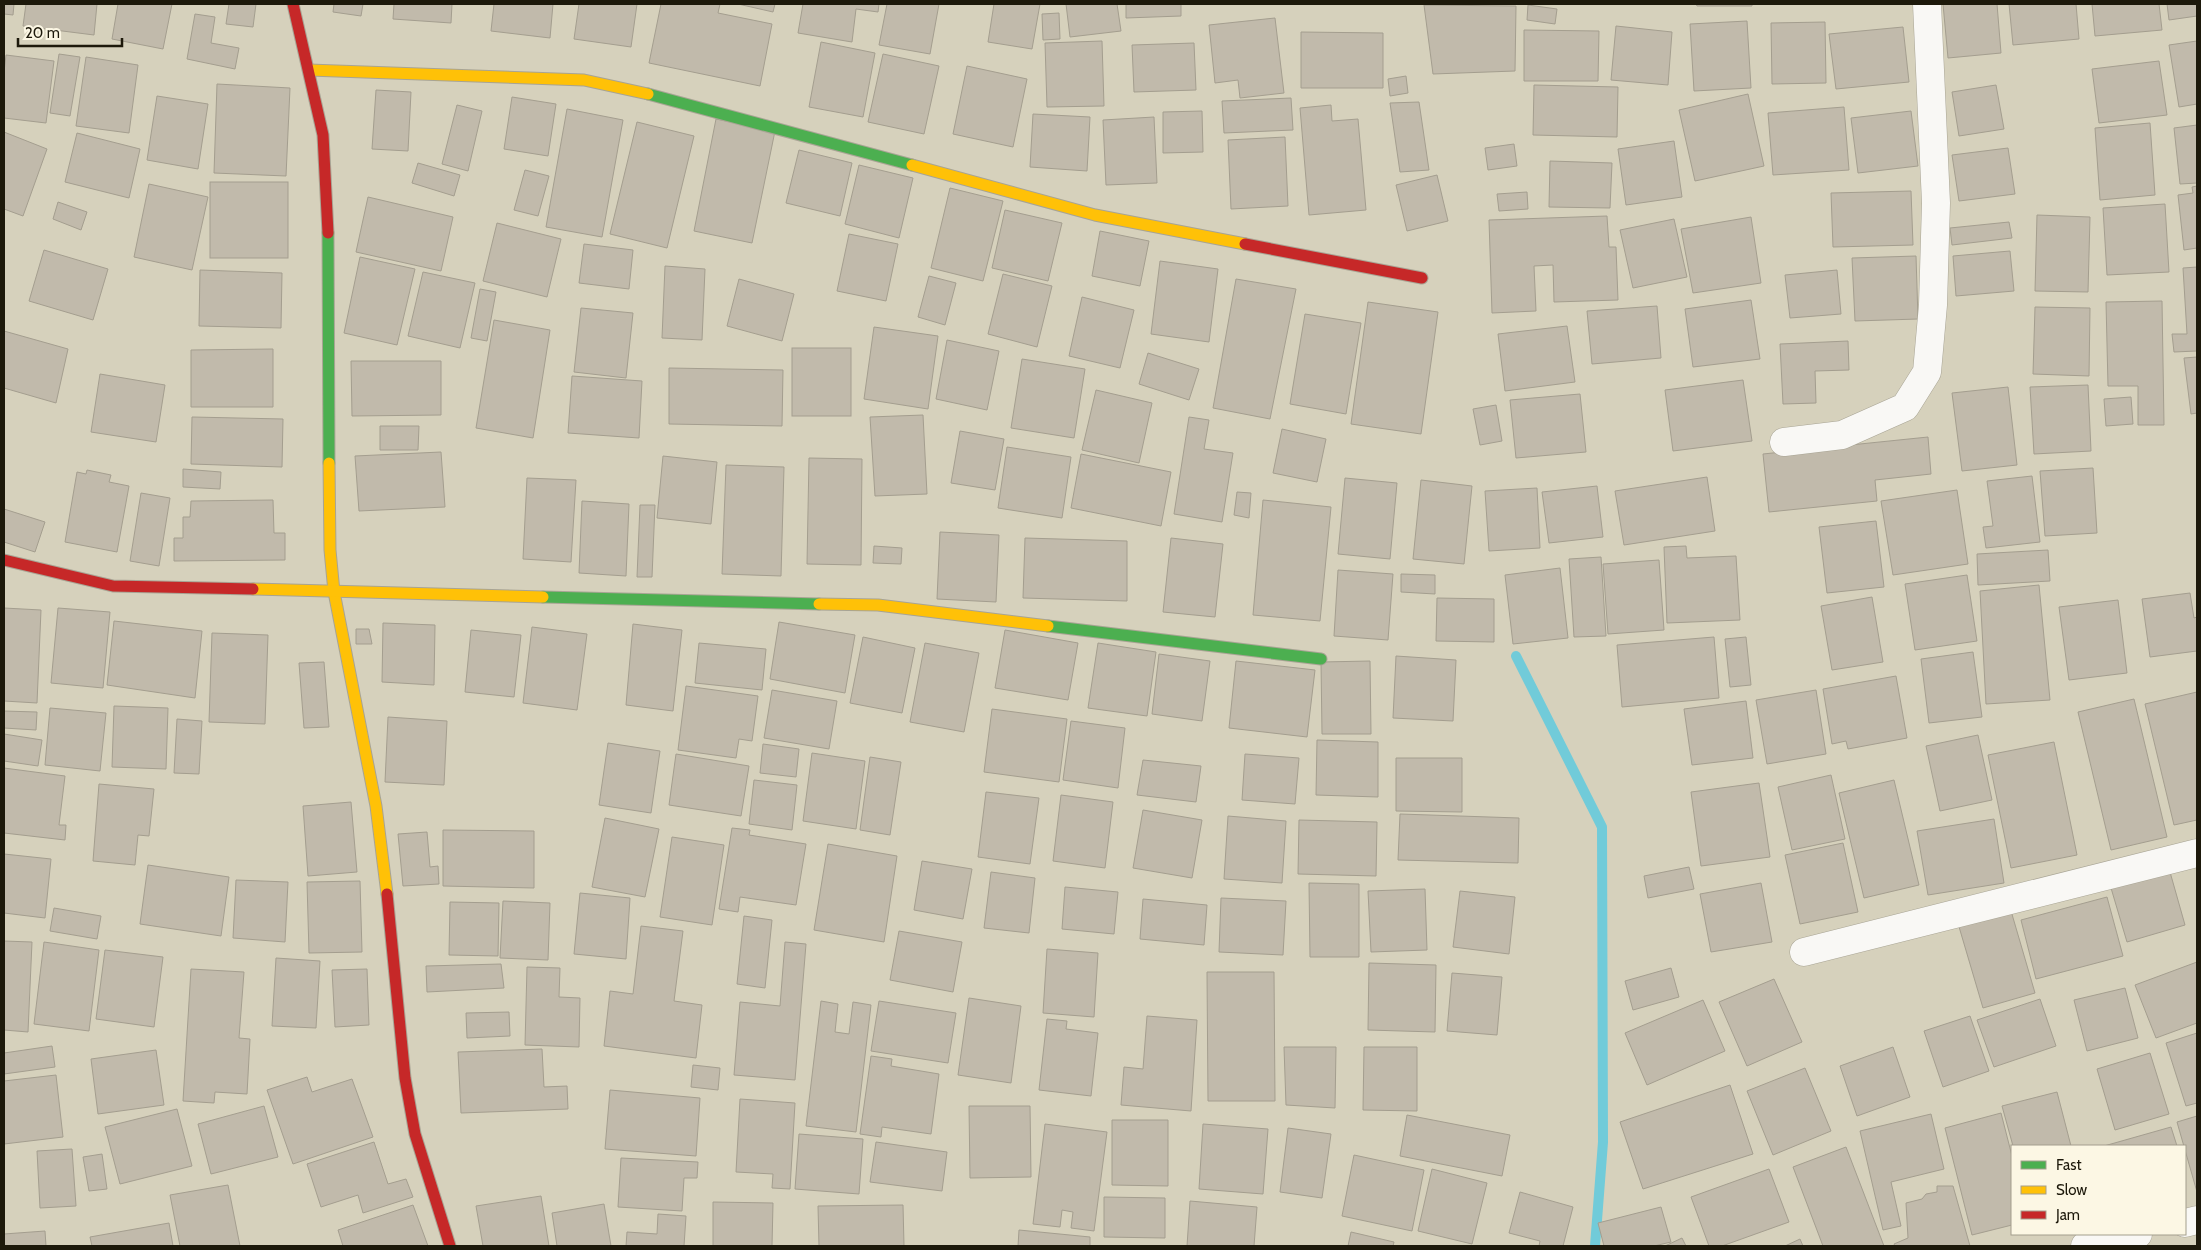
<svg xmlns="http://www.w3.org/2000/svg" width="2201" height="1250" viewBox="0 0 2201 1250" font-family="Cabin,sans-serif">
<rect width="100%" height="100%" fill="#d6d1bc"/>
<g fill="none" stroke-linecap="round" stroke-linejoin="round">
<!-- stream -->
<polyline stroke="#71cbd9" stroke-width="10" points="1516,656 1602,827 1603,1142 1595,1246"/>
</g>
<!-- building -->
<g fill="#c1baab" stroke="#a49e8f">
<polygon points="4,4 14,4 13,15 4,14"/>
<polygon points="26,4 97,4 94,35 23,26"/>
<polygon points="118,4 172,4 163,49 112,39"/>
<polygon points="229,4 256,4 253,27 226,24"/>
<polygon points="334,4 363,4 361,16 333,12"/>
<polygon points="394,4 452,4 451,23 393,19"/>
<polygon points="494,4 553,4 550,38 491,31"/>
<polygon points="579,4 637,4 631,47 574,39"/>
<polygon points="661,4 720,4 718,13 772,24 760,86 649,63"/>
<polygon points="738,4 775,4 773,12"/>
<polygon points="803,4 879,4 878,12 856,9 852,42 798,33"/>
<polygon points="887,4 939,4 930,54 879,45"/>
<polygon points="994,4 1040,4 1032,49 988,42"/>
<polygon points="1066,4 1117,4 1121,31 1070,37"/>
<polygon points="1126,4 1181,4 1181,16 1126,18"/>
<polygon points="1696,4 1752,4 1752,6 1697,6"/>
<polygon points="1943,4 1997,4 2001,53 1948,58"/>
<polygon points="2009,4 2076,4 2079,39 2013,45"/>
<polygon points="2092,4 2159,4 2162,30 2095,36"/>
<polygon points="2167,4 2197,4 2197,16 2169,20"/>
<polygon points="1424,5 1516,6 1515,71 1433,74"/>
<polygon points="1528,5 1557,9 1555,24 1527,20"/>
<polygon points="1059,13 1060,39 1043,40 1042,14"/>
<polygon points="195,14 215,17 211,43 239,48 235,69 187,59"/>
<polygon points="1275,18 1284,93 1240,98 1238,80 1215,83 1209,25"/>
<polygon points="1747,21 1751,88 1694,91 1690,24"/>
<polygon points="1825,22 1826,83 1772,84 1771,23"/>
<polygon points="1616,26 1672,32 1668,85 1611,80"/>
<polygon points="1903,27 1909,82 1836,89 1829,34"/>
<polygon points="1524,30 1599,31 1598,81 1524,81"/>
<polygon points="1301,32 1383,33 1383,88 1301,88"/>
<polygon points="1102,41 1104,106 1047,107 1045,43"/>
<polygon points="2197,41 2197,104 2179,107 2169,45"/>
<polygon points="821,42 875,53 863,117 809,107"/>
<polygon points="1194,43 1196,90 1134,92 1132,45"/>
<polygon points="59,54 80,57 70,116 50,113"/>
<polygon points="883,54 939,66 924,134 868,122"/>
<polygon points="6,55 54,61 46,123 4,118 4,72"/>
<polygon points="86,57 138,65 129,133 76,126"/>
<polygon points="2159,61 2167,115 2099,123 2092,69"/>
<polygon points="967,66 1027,79 1013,147 953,134"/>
<polygon points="1406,76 1408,93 1390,96 1388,79"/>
<polygon points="217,84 290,88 286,176 214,173"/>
<polygon points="1534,85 1618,87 1617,137 1533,135"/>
<polygon points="1996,85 2004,129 1959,136 1952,92"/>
<polygon points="376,90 411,92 408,151 372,149"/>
<polygon points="1748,94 1764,166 1695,181 1679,110"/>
<polygon points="157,96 208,104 198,169 147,160"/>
<polygon points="512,97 556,104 548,156 504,149"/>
<polygon points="1291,98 1293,130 1224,133 1222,101"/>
<polygon points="1419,102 1429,170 1400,172 1390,103"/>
<polygon points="457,105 482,111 468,171 442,164"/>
<polygon points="1331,105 1332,121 1358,119 1366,210 1309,215 1300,108"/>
<polygon points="1844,107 1849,170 1773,175 1768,113"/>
<polygon points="567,109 623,120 602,237 546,227"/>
<polygon points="1202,111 1203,152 1163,153 1163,112"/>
<polygon points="1911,111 1918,166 1858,173 1851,118"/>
<polygon points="1033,114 1090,117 1087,171 1030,167"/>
<polygon points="1154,117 1157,183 1106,185 1103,120"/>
<polygon points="716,119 775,131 752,243 694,231"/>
<polygon points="637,122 694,136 667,248 610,234"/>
<polygon points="2150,123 2155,195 2100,200 2095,128"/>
<polygon points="2197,125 2197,183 2180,184 2174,128"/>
<polygon points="4,132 47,149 23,216 4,209"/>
<polygon points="77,133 140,149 129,198 65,182"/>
<polygon points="1285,137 1288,206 1231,209 1228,140"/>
<polygon points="1674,141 1682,197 1626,205 1618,149"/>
<polygon points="1514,144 1517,166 1488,170 1485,148"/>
<polygon points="2008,148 2015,194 1959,201 1952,155"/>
<polygon points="799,150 852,163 840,216 786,203"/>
<polygon points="1550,161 1612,163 1610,208 1549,207"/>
<polygon points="418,163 460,175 454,196 412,183"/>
<polygon points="859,165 913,178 899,238 845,224"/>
<polygon points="525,170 549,176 538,216 514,210"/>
<polygon points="1437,175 1448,221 1407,231 1396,185"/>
<rect x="210" y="182" width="78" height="76"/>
<polygon points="149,184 208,197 192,270 134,257"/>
<polygon points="2197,186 2197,248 2184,250 2178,195 2193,193 2192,187"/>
<polygon points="950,188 1003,201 983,281 931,268"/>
<polygon points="1911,191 1913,245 1833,247 1831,193"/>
<polygon points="1527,192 1528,209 1499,211 1497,194"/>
<polygon points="368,197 453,217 441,271 356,252"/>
<polygon points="58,202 87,212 81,230 53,219"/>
<polygon points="2165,204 2169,272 2107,275 2103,208"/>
<polygon points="1005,210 1062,223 1048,281 992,268"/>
<polygon points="2037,215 2090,217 2088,292 2035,291"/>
<polygon points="1607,216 1609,247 1616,247 1618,300 1554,302 1553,265 1534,266 1536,311 1492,313 1489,220"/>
<polygon points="1751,217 1761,283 1693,293 1681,229"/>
<polygon points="1674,219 1687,277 1633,288 1620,230"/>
<polygon points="2009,222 2012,238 1952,245 1950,228"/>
<polygon points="497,223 561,239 547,297 483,281"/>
<polygon points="1100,231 1149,241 1140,286 1092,276"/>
<polygon points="849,234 898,244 886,301 837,291"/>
<polygon points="584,244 633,250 629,289 579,283"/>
<polygon points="44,250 108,269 93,320 29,301"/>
<polygon points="2010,251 2014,291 1956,296 1953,256"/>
<polygon points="1916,256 1918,319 1855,321 1852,258"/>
<polygon points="360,257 415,269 397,345 344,333"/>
<polygon points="1160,261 1218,269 1209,342 1151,334"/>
<polygon points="665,266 705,269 702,340 662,338"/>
<polygon points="2197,267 2197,351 2174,352 2172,334 2187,334 2183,268"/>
<polygon points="200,270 282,273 281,328 199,326"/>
<polygon points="1837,270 1841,314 1790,318 1785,275"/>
<polygon points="423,272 475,283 460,348 408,336"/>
<polygon points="1003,274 1052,286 1037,347 988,334"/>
<polygon points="929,276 956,283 945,325 918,317"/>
<polygon points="739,279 794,294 782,341 727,326"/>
<polygon points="1236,279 1296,289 1270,419 1213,408"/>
<polygon points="480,289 496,292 487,341 471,338"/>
<polygon points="1082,297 1134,310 1120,368 1069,356"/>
<polygon points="1751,300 1760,359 1693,367 1685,309"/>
<polygon points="2162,301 2164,425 2138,425 2138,386 2108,386 2106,302"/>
<polygon points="1368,302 1438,312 1421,434 1351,424"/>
<polygon points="1657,306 1661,358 1592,364 1587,311"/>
<polygon points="2035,307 2090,308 2089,376 2033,374"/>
<polygon points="581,308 633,313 626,378 574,372"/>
<polygon points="1305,314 1361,323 1346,414 1290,404"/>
<polygon points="494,320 550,330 533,438 476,428"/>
<polygon points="1567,326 1575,382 1505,391 1498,334"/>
<polygon points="874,327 938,336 928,409 864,399"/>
<polygon points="4,331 68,349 56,403 4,388"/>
<polygon points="947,340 999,351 987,410 936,399"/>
<polygon points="1848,341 1849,370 1815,371 1816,403 1783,404 1780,344"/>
<rect x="792" y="348" width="59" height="68"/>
<polygon points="273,349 273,407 191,407 191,350"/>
<polygon points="1148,353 1199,369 1189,400 1139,384"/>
<polygon points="2197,357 2197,413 2191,414 2184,358"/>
<polygon points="1022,359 1085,369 1074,438 1011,428"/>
<polygon points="351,361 441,361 441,415 352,416"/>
<polygon points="669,368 783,370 782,426 669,424"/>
<polygon points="100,374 165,385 156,442 91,432"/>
<polygon points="572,376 642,381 639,438 568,433"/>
<polygon points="1743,380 1752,441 1673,451 1665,390"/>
<polygon points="2088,385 2091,451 2034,454 2030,387"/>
<polygon points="2008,387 2017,465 1962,471 1952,393"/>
<polygon points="1096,390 1152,403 1139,463 1082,450"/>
<polygon points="1580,394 1586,452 1516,458 1510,400"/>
<polygon points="2131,397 2133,424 2106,426 2104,399"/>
<polygon points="1496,405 1502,441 1480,445 1473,409"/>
<polygon points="923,415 927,494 875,496 870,417"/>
<polygon points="192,417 283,419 282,467 191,464"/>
<polygon points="1189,417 1209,420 1204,449 1233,453 1222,522 1174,514"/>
<polygon points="380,426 419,426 418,450 380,450"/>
<polygon points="1282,429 1326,439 1317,482 1273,473"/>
<polygon points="960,431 1004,439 995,490 951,483"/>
<polygon points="1928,437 1931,474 1875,480 1877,501 1769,512 1763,454"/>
<polygon points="1007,447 1071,457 1062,518 998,508"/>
<polygon points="441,452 445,507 359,511 355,456"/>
<polygon points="1081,454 1171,472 1161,526 1071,508"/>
<polygon points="663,456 717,462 711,524 657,518"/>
<polygon points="809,458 862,459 861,565 807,564"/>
<polygon points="726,465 784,467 781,576 722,574"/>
<polygon points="2093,468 2097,533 2045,536 2040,471"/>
<polygon points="183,469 221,472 220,489 183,487"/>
<polygon points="87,470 111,475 109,482 129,486 117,552 65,542 77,472 86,474"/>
<polygon points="2032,476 2040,542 1986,548 1983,527 1993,526 1987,481"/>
<polygon points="1707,477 1715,531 1624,545 1615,491"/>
<polygon points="527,478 576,480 571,562 523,559"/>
<polygon points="1345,478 1397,483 1390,559 1338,554"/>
<polygon points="1421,480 1472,486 1464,564 1413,559"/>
<polygon points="1597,486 1603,537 1549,543 1542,492"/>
<polygon points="1537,488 1540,548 1489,551 1485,491"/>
<polygon points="1957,490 1968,564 1893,575 1881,501"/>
<polygon points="1237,492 1251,493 1249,518 1234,515"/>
<polygon points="141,493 170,498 159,566 130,561"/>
<polygon points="273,500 274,533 285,533 285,560 174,561 174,538 183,538 183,517 190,517 191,501"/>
<polygon points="1263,500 1331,507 1320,621 1253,615"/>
<polygon points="582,501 629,504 626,576 579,573"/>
<polygon points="640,505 655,505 652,577 637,577"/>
<polygon points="4,509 45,522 35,552 4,542"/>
<polygon points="1876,521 1884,587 1827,593 1819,527"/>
<polygon points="940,532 999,535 996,602 937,599"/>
<polygon points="1025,538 1127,541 1127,601 1023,598"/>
<polygon points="1171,538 1223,544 1215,617 1163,612"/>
<polygon points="874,546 902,548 901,564 873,563"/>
<polygon points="1686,546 1687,558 1736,556 1740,620 1667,623 1664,547"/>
<polygon points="2048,550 2050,581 1978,585 1977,554"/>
<polygon points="1601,557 1606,636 1574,637 1569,559"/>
<polygon points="1659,560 1664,630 1608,634 1603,564"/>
<polygon points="1560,568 1568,638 1513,644 1505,575"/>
<polygon points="1338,570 1393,574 1388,640 1334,636"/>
<polygon points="1401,574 1435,575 1435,594 1401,592"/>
<polygon points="1967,575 1977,641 1915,650 1905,584"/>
<polygon points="2039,585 2050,700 1986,704 1980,591"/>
<polygon points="2190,593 2194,618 2197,617 2197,651 2150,657 2142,599"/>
<polygon points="1872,597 1883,662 1832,670 1821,606"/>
<polygon points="1437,598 1494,599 1494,642 1436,641"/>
<polygon points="2118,600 2127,673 2069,680 2059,607"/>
<polygon points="4,608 41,610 37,703 4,701"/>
<polygon points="58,608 110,612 103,688 51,683"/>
<polygon points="114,621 202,631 195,698 107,685"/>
<polygon points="779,622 855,635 845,693 770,679"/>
<polygon points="383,623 435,625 434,685 382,682"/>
<polygon points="633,624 682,630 673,711 626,705"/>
<polygon points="532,627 587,634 577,710 523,703"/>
<polygon points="356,629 369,629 372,644 356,644"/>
<polygon points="471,630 521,635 514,697 465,692"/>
<polygon points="1005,630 1078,643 1068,700 995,688"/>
<polygon points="212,633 268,635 265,724 209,722"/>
<polygon points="863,637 915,648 902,713 850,703"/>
<polygon points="1714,637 1719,698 1622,707 1617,645"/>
<polygon points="1746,637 1751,685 1730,687 1725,639"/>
<polygon points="699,643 766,649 762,690 695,683"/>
<polygon points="925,643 979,653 964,732 910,722"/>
<polygon points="1098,643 1156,652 1147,716 1088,708"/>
<polygon points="1973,652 1982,717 1929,723 1921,659"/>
<polygon points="1159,654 1210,661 1202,721 1152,714"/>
<polygon points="1396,656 1456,660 1453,721 1393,718"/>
<polygon points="1236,661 1315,670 1307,737 1229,728"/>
<polygon points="1370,661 1371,734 1322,734 1321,662"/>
<polygon points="324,662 329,727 304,728 299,663"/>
<polygon points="1896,676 1907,738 1848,749 1846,741 1832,744 1823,689"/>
<polygon points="686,686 758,696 752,741 739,739 736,758 678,750"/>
<polygon points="772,690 837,701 829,749 764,738"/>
<polygon points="1816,690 1826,754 1767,764 1756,700"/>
<polygon points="2197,692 2197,820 2174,825 2145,704"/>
<polygon points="2134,699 2167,837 2111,850 2078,712"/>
<polygon points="1746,701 1753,758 1692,765 1684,709"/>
<polygon points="114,706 168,708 166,769 112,767"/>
<polygon points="50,708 106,713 100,771 45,765"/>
<polygon points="992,709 1067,719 1059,782 984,772"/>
<polygon points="4,711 37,712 36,730 4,728"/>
<polygon points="388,717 447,721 444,785 385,782"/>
<polygon points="177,719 202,721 199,774 174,773"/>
<polygon points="1071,721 1125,728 1118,788 1063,780"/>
<polygon points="4,734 42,740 38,766 4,761"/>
<polygon points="1978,735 1992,800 1940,811 1926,746"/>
<polygon points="1317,740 1378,742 1378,797 1316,795"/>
<polygon points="2054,742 2077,855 2011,868 1988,755"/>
<polygon points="608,743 660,751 651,813 599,805"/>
<polygon points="763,744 799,749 796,777 760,773"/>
<polygon points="812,753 865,761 856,829 803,821"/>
<polygon points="676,754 749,766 741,816 669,805"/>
<polygon points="1245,754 1299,758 1295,804 1242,800"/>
<polygon points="870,757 901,762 890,835 860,830"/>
<polygon points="1396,758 1462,758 1462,812 1396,811"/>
<polygon points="1143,760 1201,766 1196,802 1137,795"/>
<polygon points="4,768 65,776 59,825 66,825 65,840 4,833"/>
<polygon points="1831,775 1845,839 1792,850 1778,787"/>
<polygon points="754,780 797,785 792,830 749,824"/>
<polygon points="1894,780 1919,885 1864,898 1839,793"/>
<polygon points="1759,783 1770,857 1701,866 1691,792"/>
<polygon points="99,784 154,789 149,836 138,835 135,865 93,861"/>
<polygon points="986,792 1039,798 1030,864 978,857"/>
<polygon points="1061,795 1113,802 1105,868 1053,861"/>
<polygon points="351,802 357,872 308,876 303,806"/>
<polygon points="1143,810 1202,820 1192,878 1133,868"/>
<polygon points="1400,814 1519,818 1518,863 1398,860"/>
<polygon points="1228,816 1286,821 1282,883 1224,879"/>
<polygon points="605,818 659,829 645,897 592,887"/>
<polygon points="1994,819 2004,883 1928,895 1917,831"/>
<polygon points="1299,820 1377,822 1376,876 1298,874"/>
<polygon points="732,828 750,830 749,835 806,844 796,905 740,897 738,912 719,909"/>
<polygon points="443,830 534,831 534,888 443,886"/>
<polygon points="427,832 430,867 438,866 439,884 403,886 398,834"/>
<polygon points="672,837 724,845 712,925 660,917"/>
<polygon points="1843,843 1858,912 1800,924 1785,855"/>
<polygon points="828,844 897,856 884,942 814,930"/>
<polygon points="4,854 51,859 45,918 4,913"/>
<polygon points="922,861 972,869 963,919 914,910"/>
<polygon points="148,865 229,877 221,936 140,924"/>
<polygon points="1689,867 1694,889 1648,898 1644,876"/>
<polygon points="991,872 1035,878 1029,933 984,928"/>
<polygon points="2170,872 2185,925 2127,942 2111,888"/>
<polygon points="236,880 288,882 285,942 233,938"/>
<polygon points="360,881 362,952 309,953 307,882"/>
<polygon points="1309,883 1359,884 1359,957 1310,957"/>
<polygon points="1761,883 1772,942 1711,952 1700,894"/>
<polygon points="1065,887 1118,892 1114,934 1062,929"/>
<polygon points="1425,889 1427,950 1371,952 1368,891"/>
<polygon points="1460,891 1515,897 1509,954 1453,947"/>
<polygon points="580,893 630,898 626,959 574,954"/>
<polygon points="2107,897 2123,956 2036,979 2021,920"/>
<polygon points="1221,898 1286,901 1283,955 1219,952"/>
<polygon points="1143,899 1207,905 1204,945 1140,939"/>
<polygon points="503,901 550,903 548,960 500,958"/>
<polygon points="450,902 499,903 498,956 449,955"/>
<polygon points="2009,904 2035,993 1983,1008 1957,920"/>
<polygon points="54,908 101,916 97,939 50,931"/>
<polygon points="744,916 772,920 765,988 737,984"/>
<polygon points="641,926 683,931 674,1001 702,1005 696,1058 604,1046 610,991 633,994"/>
<polygon points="899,931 962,942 953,992 890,980"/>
<polygon points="4,941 32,942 28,1032 4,1030"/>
<polygon points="44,942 99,950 89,1031 34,1024"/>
<polygon points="785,942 806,944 795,1080 734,1075 740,1002 780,1006"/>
<polygon points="1047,949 1098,953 1094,1017 1043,1013"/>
<polygon points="105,950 163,957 154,1027 96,1019"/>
<polygon points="276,958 320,961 316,1028 272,1026"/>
<polygon points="2197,962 2197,1023 2156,1038 2135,985"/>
<polygon points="1369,963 1436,965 1435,1032 1368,1030"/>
<polygon points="501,964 504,988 427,992 426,966"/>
<polygon points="527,967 560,968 559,997 580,998 579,1047 525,1045"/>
<polygon points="1671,968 1679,997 1633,1010 1625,981"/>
<polygon points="191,969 244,972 239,1038 250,1039 247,1094 215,1092 214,1103 183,1101"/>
<polygon points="367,969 369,1025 335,1027 332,970"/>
<polygon points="1207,972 1274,972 1275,1101 1208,1101"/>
<polygon points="1452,973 1502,977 1497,1035 1447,1031"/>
<polygon points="1774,979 1802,1042 1747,1066 1719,1002"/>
<polygon points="2125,988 2138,1038 2087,1051 2074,1000"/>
<polygon points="969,998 1021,1006 1011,1083 958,1075"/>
<polygon points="2040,999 2056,1046 1994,1067 1977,1020"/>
<polygon points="1703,1000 1725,1051 1647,1085 1625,1033"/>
<polygon points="821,1001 838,1004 835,1032 849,1034 853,1002 871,1005 856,1132 806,1126"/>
<polygon points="879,1001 956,1013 948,1063 871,1051"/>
<polygon points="509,1012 510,1036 467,1038 466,1013"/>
<polygon points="1147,1016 1197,1020 1191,1111 1121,1105 1124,1067 1143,1069"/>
<polygon points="1970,1016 1989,1071 1943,1087 1924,1031"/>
<polygon points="1047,1019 1067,1021 1066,1029 1098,1033 1091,1096 1039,1090"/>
<polygon points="2197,1033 2197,1103 2186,1106 2166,1043"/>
<polygon points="52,1046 55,1067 4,1074 4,1053"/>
<polygon points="1284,1047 1336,1047 1335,1108 1286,1105"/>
<polygon points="1364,1047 1417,1047 1417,1111 1363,1110"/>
<polygon points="1893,1047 1910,1097 1857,1116 1840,1066"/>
<polygon points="542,1049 544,1087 567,1086 568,1109 461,1113 458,1052"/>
<polygon points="156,1050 164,1105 98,1114 91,1059"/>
<polygon points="2150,1053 2169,1114 2115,1130 2097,1069"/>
<polygon points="871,1056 892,1059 891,1066 939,1074 931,1134 882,1127 881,1137 860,1134"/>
<polygon points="693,1065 720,1068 718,1090 691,1087"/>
<polygon points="1805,1068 1831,1131 1773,1155 1747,1091"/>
<polygon points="56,1075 63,1137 4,1144 4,1081"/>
<polygon points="307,1077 312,1092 352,1079 373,1137 293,1164 267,1090"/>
<polygon points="1730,1085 1753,1154 1643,1189 1620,1122"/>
<polygon points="610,1090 700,1098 696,1156 605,1149"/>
<polygon points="2057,1092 2071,1146 2013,1146 2002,1106"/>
<polygon points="740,1099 795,1103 790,1189 772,1188 773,1174 736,1172"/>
<polygon points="264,1106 278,1157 211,1174 198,1124"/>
<polygon points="969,1106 1030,1106 1031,1177 970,1178"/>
<polygon points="177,1109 192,1166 120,1184 105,1127"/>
<polygon points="2001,1113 2012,1156 2012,1225 1972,1235 1945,1128"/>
<polygon points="1931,1114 1944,1169 1891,1182 1901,1226 1883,1230 1860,1131"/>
<polygon points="1407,1115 1510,1135 1502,1176 1400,1156"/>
<polygon points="2197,1116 2197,1192 2177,1122"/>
<polygon points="1112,1120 1168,1120 1168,1186 1112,1185"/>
<polygon points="1045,1124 1107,1132 1094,1231 1071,1228 1073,1212 1062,1210 1060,1227 1033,1224"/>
<polygon points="1203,1124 1268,1129 1263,1194 1199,1189"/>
<polygon points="2171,1127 2177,1146 2104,1146"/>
<polygon points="1288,1128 1331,1134 1322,1198 1280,1192"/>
<polygon points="799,1134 863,1139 859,1194 795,1189"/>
<polygon points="374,1142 388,1184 406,1179 413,1197 363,1213 358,1195 321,1207 307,1164"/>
<polygon points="876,1142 947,1152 942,1191 870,1182"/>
<polygon points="1846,1147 1884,1246 1823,1246 1793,1167"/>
<polygon points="72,1149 76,1206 40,1208 37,1151"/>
<polygon points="102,1154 107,1189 89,1191 83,1157"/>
<polygon points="1354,1155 1424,1170 1412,1231 1342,1216"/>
<polygon points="621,1158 698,1162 697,1178 684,1178 682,1211 618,1207"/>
<polygon points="1432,1169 1487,1183 1472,1244 1418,1231"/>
<polygon points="1769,1169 1789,1222 1722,1246 1709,1246 1691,1197"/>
<polygon points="228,1185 240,1246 180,1246 170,1195"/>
<polygon points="1937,1186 1953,1186 1970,1246 1895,1246 1894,1244 1908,1238 1906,1203 1922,1199 1926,1194 1937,1192"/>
<polygon points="1520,1192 1573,1207 1563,1246 1539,1246 1540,1241 1509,1233"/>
<polygon points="541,1196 549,1246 483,1246 476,1206"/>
<polygon points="1104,1197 1165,1198 1165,1238 1104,1237"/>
<polygon points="1190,1201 1257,1207 1254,1246 1187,1246"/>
<polygon points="713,1202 773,1203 772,1246 713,1246"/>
<polygon points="604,1204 611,1246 557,1246 552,1213"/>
<polygon points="413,1205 428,1246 343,1246 338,1230"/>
<polygon points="903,1205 904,1246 819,1246 818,1206"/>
<polygon points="1661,1207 1671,1242 1654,1246 1604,1246 1598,1223"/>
<polygon points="658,1214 686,1216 684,1246 626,1246 627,1232 657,1234"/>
<polygon points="169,1223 173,1246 92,1246 90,1237"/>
<polygon points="1019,1230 1090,1237 1090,1246 1018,1246"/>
<polygon points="45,1231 46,1246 4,1246 4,1234"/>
<polygon points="1351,1232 1394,1242 1393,1246 1348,1246"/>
<polygon points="1682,1238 1686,1246 1665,1246"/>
<polygon points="1800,1239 1803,1246 1785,1246"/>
</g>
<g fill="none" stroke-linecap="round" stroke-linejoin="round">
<defs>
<g id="street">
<polyline points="1784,442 1842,435 1905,407 1927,372 1933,305 1936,203 1927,4"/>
<polyline points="1804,952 2197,853"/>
<polyline points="2185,1223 2197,1220"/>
<polyline points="2085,1246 2138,1234"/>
</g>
<g id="fast">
<polyline points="648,94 912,165"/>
<polyline points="328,233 329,463"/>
<polyline points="543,597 819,604"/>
<polyline points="1048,626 1321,659"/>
</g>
<g id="slow">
<polyline points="309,70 584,80 648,94"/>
<polyline points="912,165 1095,215 1245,244"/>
<polyline points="329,463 330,550 334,592 376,806 387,894"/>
<polyline points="253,589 543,597"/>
<polyline points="819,604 878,605 1048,626"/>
</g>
<g id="jam">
<polyline points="293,4 323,135 328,233"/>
<polyline points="1245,244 1422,278"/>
<polyline points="4,560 113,586 253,589"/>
<polyline points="387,894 405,1078 415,1134 450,1246"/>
</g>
</defs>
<!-- street casing -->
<use href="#street" stroke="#a8a494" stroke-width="29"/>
<!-- fast casing -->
<use href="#fast" stroke="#a8a494" stroke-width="13"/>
<!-- slow casing -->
<use href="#slow" stroke="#a8a494" stroke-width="13"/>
<!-- jam casing -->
<use href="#jam" stroke="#a8a494" stroke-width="13"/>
<!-- street -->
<use href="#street" stroke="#f9f8f5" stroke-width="28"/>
<!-- fast -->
<use href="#fast" stroke="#4caf50" stroke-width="11"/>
<!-- slow -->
<use href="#slow" stroke="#ffc107" stroke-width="11"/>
<!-- jam -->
<use href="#jam" stroke="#c62828" stroke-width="11"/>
</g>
<!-- border -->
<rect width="2201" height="1250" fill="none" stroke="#1d190b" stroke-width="10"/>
<!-- legend -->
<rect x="2011" y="1145" width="175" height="90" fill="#fcf7e4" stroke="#a39e8d"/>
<rect x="2021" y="1161" width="25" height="8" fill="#4caf50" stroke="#a39e8d"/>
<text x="2056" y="1170" font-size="15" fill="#1d190b">Fast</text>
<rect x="2021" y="1186" width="25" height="8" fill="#ffc107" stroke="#a39e8d"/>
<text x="2056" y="1195" font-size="15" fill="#1d190b">Slow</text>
<rect x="2021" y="1211" width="25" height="8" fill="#c62828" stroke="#a39e8d"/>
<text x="2056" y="1220" font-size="15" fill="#1d190b">Jam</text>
<!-- scale -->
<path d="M18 38v8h104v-8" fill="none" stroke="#1d190b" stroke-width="2.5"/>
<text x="25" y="38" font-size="15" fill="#1d190b" stroke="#fcf7e4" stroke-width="4" paint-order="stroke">20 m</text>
</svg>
